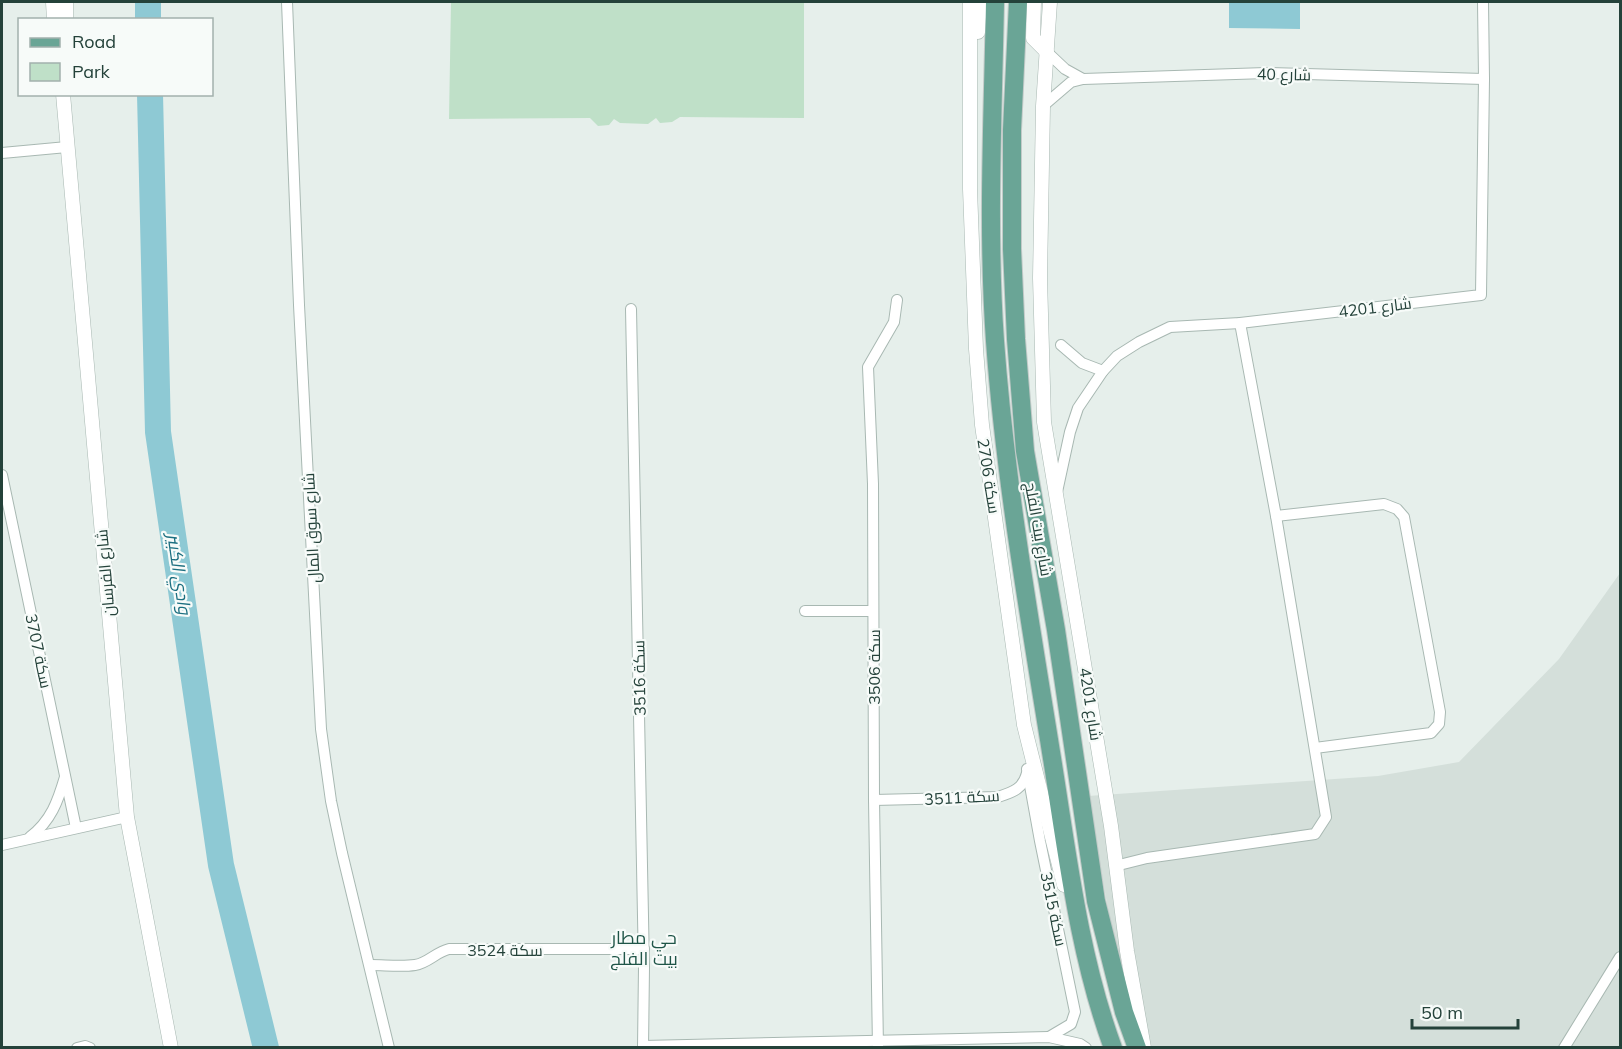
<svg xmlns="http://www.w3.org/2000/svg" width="1622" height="1049" viewBox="0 0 1622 1049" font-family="Mulish,Cairo,sans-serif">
<rect width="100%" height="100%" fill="#e6efeb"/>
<!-- built -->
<polygon fill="#d4dfda" points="1620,573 1620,1047 1143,1047 1115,949 1088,796 1378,776 1459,762 1559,659"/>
<!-- green -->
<polygon fill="#bfe0c8" points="451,2 804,2 804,118 680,117 672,122 660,123 656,118 648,124 620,123 614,119 609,125 598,126 590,118 449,119"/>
<!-- water -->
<polygon fill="#8ec9d4" points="1229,2 1300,3 1300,29 1229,28"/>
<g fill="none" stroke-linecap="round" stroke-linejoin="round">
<!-- river -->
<g stroke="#8ec9d4" stroke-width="26">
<polyline points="148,2 148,20"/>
<polyline points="150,94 158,432 221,865 266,1048"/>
</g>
<defs>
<g id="minor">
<polyline points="287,2 299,305 321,729 331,801 342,853 389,1048"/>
<polyline points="1047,52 1065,69 1083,79"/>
<polyline points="1043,106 1071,82 1083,79 1266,73 1484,79"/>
<polyline points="2,153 67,147"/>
<polyline points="631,309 644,967 643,1048"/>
<polyline points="1061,345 1082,363 1103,371 1117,356 1139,342 1170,327 1240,323 1481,295 1484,79 1483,2"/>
<polyline points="2,475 76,828"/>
<polyline points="1057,492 1070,432 1078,408 1103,371"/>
<polyline points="1276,516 1384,504 1397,509 1404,517 1440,712 1439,724 1431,733 1315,748"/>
<polyline points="805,611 873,611"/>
<polyline points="1027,769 1040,841 1075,1012 1071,1024 1049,1037"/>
<path d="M874 800 998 797C1013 792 1023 789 1027 773"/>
<path d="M30 837C51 821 58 801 65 777"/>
<polyline points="2,845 127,817"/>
<polyline points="1115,866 1147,858 1315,834 1326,817 1276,516 1240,323"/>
<path d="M371 965C385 965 401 967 415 965 428 963 436 952 449 949H644"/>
<polyline points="643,1046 1049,1037 1080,1044 1086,1048"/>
<polyline points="77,1048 85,1046 90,1048"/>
<polyline points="878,1048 874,800 873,484 868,367 894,322 897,300"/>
<polyline points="1564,1048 1620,957"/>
</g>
<g id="tertiary">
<polyline points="53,2 54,20"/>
<polyline points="66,2 66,20"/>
<polyline points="970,2 970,189 976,349 982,425 1024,725 1064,885"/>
<polyline points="1034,2 1033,38 1047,52"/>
<polyline points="1050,2 1043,106 1040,278 1044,422 1111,826 1127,951 1144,1048"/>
<polyline points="978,32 980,2"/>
<polyline points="63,94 127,817 171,1048"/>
</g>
<g id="primary">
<path d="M995 2C993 114 987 229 995 341 1005 479 1029 615 1051 752 1067 850 1078 953 1113 1048"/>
<polyline points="1018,2 1012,130 1012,249 1016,339 1025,451 1056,630 1096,901 1124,1012 1137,1048"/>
</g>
</defs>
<!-- minor casing -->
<use href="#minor" stroke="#a8b8b2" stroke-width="12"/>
<!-- tertiary casing -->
<use href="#tertiary" stroke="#a8b8b2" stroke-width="15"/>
<!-- primary casing -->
<use href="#primary" stroke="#c2cac8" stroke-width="20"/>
<!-- minor -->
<use href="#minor" stroke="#fff" stroke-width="10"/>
<!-- tertiary -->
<use href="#tertiary" stroke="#fff" stroke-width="14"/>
<!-- primary -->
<use href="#primary" stroke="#6aa596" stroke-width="18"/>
</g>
<g text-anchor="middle" stroke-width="4.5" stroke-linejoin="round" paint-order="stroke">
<!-- street labels -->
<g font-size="16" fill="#24423a" stroke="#f7fbf9">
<text transform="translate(1284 74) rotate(1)" y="6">40 شارع</text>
<text transform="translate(1375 307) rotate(-7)" y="6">شارع 4201</text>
<text transform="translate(989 476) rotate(81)" y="6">سكة 2706</text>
<text transform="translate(311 528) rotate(-93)" y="6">شارع سوق المال</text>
<text transform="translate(1039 529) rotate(80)" y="6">شارع بيت الفلج</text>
<text transform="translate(105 573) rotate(-95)" y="6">شارع الفرسان</text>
<text transform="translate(39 651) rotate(78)" y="6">سكة 3707</text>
<text transform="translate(874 667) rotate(-90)" y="6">سكة 3506</text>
<text transform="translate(639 678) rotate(-91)" y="6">سكة 3516</text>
<text transform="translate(1091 704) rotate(81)" y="6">شارع 4201</text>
<text transform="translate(962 797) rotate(-3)" y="6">سكة 3511</text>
<text transform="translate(1054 909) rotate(78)" y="6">سكة 3515</text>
<text x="505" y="956">سكة 3524</text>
</g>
<!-- water labels -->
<g font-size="18" font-style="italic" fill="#1c6f80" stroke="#f7fbf9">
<text transform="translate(179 574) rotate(82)" y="6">وادي الكبير</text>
</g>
<!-- neighbourhood labels -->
<g font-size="18" fill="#1f5548" stroke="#f7fbf9">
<text x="644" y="944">حي مطار<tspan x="644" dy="21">بيت الفلج</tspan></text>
</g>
</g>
<!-- border -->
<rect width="1622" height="1049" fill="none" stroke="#24423a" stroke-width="6"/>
<!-- legend -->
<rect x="18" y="18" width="195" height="78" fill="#f7fbf9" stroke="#a3b1ad" stroke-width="1.5"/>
<rect x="30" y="38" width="30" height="9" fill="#6aa596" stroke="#a3b1ad" stroke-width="1.5"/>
<text x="72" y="48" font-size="18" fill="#24423a">Road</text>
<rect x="30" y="63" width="30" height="18" fill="#bfe0c8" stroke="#a3b1ad" stroke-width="1.5"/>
<text x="72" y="78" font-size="18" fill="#24423a">Park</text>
<!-- scale -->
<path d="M1412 1019v9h106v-9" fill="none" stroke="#24423a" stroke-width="3"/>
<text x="1421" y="1019" font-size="18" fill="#24423a" stroke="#f7fbf9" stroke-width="4.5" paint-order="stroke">50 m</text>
</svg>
